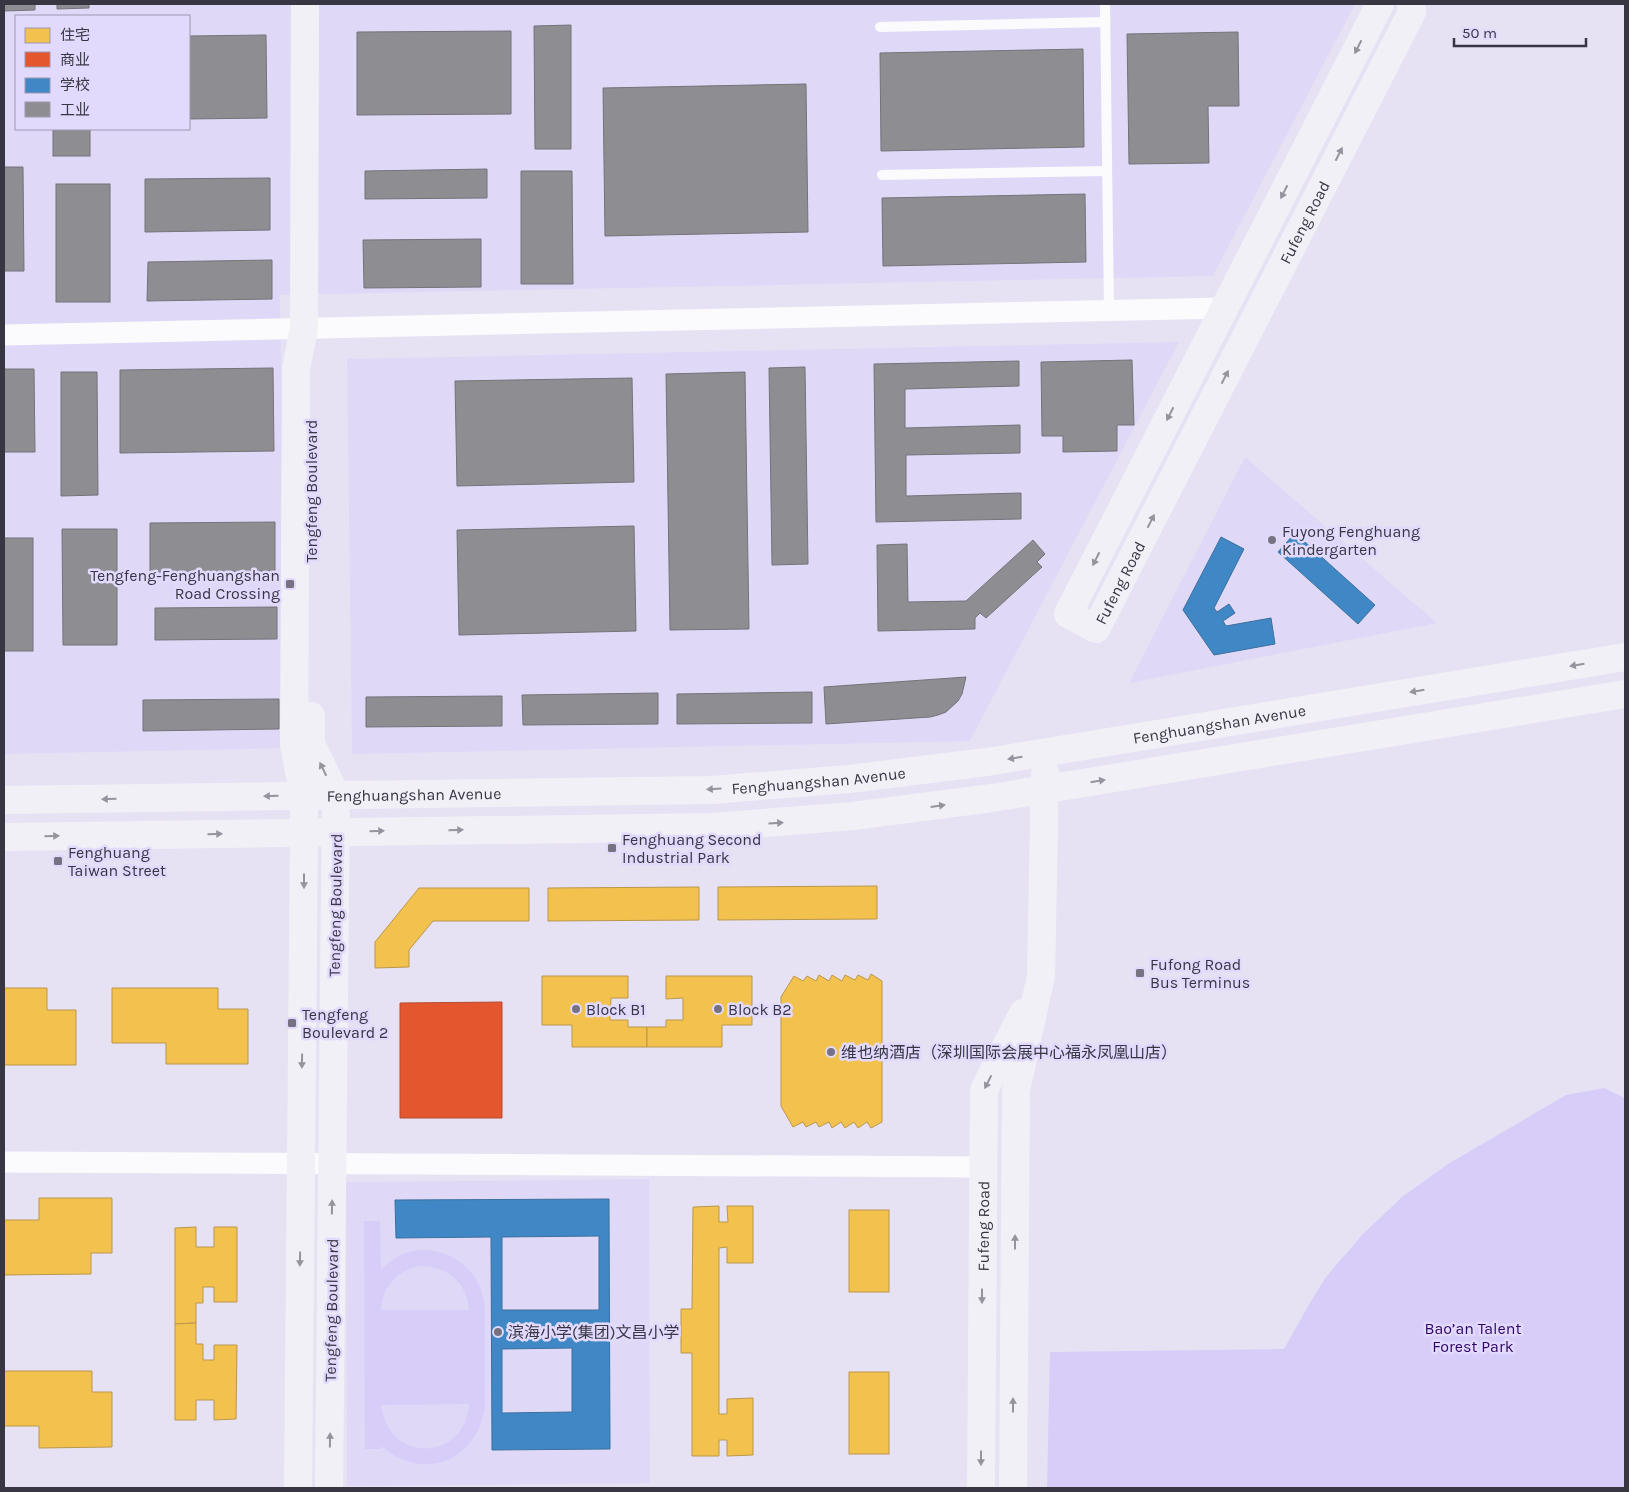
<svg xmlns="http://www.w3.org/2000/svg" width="1629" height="1492" viewBox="0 0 1629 1492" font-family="Karla,'Noto Sans SC',sans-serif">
<rect width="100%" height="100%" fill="#e6e2f4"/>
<!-- built -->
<g fill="#dfd9f7" fill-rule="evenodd">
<path d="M4 4H1355L1213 276 280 295 287 748 4 754ZM16 16H189V129H16Z"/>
<polygon points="1179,342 970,741 352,754 347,359"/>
<polygon points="1245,457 1437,623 1129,683"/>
<polygon points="649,1179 650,1483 347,1486 346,1182"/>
</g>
<!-- green -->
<g fill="#d7cdf8" fill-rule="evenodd">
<polygon points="1604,1088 1625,1098 1625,1488 1047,1488 1050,1352 1284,1349 1311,1301 1326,1277 1362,1235 1402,1197 1448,1164 1566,1095"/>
<path d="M364 1221H380L381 1269C388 1264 394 1258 403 1254 430 1243 465 1256 478 1283 482 1291 484 1300 485 1309V1405C478 1461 424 1483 381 1446V1449H365ZM419 1266C447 1266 467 1282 469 1310H381C382 1286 397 1272 419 1266ZM469 1404C466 1461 388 1465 381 1405Z"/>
</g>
<!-- homes -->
<g fill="#f2c14e" stroke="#ba974b">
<polygon points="877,886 877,919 718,920 718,887"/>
<polygon points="699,887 699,920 548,921 548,888"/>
<polygon points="419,888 529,888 529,921 433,921 409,950 409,967 375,968 375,942"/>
<polygon points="871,974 882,981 882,1122 871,1128 867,1122 858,1128 854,1122 845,1128 841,1122 832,1128 829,1122 819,1127 816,1122 806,1127 803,1122 793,1127 781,1106 781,997 794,976 803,981 807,976 816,981 819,975 829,981 832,975 842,981 845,975 855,980 858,975 868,980"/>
<polygon points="542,976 628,976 628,998 611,998 610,1020 628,1020 628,1027 647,1027 647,1047 572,1047 572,1025 542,1025"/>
<polygon points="666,976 752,976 752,1025 722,1025 722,1047 647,1047 647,1027 666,1027 666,1020 683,1020 683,998 666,999"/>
<polygon points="4,988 47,988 47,1010 76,1010 76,1065 4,1065"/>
<polygon points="112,988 218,988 218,1009 248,1009 248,1064 166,1064 166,1043 112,1043"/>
<polygon points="39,1198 112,1198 112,1253 91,1253 91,1274 4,1275 4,1220 39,1220"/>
<polygon points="719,1206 719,1222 728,1222 727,1206 753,1206 753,1263 727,1263 727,1247 719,1248 719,1414 727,1414 727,1399 753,1398 753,1455 727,1456 727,1440 719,1440 719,1456 692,1456 692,1353 681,1353 681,1309 692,1309 693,1207"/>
<rect x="849" y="1210" width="40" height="82"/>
<polygon points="196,1227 196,1247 214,1247 214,1227 237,1227 237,1302 214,1302 214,1287 203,1287 203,1303 196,1303 196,1323 175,1324 175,1228"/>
<polygon points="196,1323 196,1344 203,1344 203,1360 214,1360 214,1345 237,1345 236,1419 214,1420 214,1400 196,1400 196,1420 175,1420 175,1324"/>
<polygon points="4,1371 92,1371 92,1392 112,1392 112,1447 39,1448 39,1426 4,1426"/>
<rect x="849" y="1372" width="40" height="82"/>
</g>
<!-- shops -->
<polygon fill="#e4572e" stroke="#b14d35" points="502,1002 502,1118 400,1118 400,1003"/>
<!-- schools -->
<g fill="#3f88c5" stroke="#3d6f9e" fill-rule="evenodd">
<polygon points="1295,533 1375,605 1358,624 1278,552"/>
<polygon points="1221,537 1244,549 1214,608 1217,612 1229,604 1235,613 1223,621 1226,626 1271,618 1275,644 1214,655 1183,610"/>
<path d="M609 1199 610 1449 492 1450 491 1237 396 1238 395 1200ZM599 1236V1310H502V1237ZM572 1348V1412L502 1413V1349Z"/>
</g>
<!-- industry -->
<g fill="#8d8d92" stroke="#74737b">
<polygon points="4,4 35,4 35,10 4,11"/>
<polygon points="57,4 89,4 89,8 57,9"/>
<polygon points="571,25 571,149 535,149 534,26"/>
<polygon points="511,31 511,114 357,115 357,32"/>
<polygon points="1238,32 1239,106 1208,106 1209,163 1129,164 1127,34"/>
<polygon points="266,35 267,118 189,119 189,36"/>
<polygon points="1083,49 1084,147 881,151 880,53"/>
<polygon points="806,84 808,232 605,236 603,88"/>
<rect x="53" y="129" width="37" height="27"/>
<polygon points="4,167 23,167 24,271 4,271"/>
<polygon points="487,169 487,198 365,199 365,171"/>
<polygon points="521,171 572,171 573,284 521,284"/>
<polygon points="270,178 270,230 145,232 145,179"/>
<rect x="56" y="184" width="54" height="118"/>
<polygon points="1085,194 1086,262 883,266 882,198"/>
<polygon points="481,239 481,287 364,288 363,240"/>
<polygon points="272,260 272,299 147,301 148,262"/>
<polygon points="1132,360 1134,425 1117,425 1117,451 1063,452 1063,436 1042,436 1041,362"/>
<polygon points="1019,361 1019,386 905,389 905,428 1020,425 1020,453 906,455 906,496 1021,493 1021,519 876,522 874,364"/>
<polygon points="805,367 808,564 772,565 769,368"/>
<polygon points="273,368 274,451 120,453 120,370"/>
<polygon points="4,369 34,369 35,452 4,452"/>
<polygon points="61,372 97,372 98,495 61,496"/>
<polygon points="745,372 749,629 670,630 666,374"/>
<polygon points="632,378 634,482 457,486 455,381"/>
<polygon points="275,522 275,571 150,572 150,523"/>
<polygon points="634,526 636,631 459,635 457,530"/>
<polygon points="62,529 117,529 117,645 63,645"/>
<rect x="4" y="538" width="29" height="113"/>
<polygon points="1033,540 1045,554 1037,562 1042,567 986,618 980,613 975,618 975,629 878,631 877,545 907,544 908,602 966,601"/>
<polygon points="277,607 277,639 155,640 155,608"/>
<polygon points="966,677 962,694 958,701 946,712 938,715 930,717 826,724 824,687"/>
<polygon points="812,692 812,723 677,724 677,694"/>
<polygon points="658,693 658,724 523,725 522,695"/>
<polygon points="502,696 502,726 366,727 366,697"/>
<polygon points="279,699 279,729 143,731 143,700"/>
</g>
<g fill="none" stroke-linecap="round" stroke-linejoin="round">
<!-- lane -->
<g stroke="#fbfbfd" stroke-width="10">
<polyline points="1105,4 1109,311"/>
<polyline points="880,27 1105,22"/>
<polyline points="882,175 1107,171"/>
</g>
<!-- street -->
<g stroke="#fbfbfd" stroke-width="21">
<polyline points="4,335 1225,308"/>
<polyline points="4,1162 983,1167"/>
</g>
<!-- secondary -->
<g stroke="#f2f0f7" stroke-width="28">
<path id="s1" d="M1380 4 1068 614 1096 629 1412 12 1411 4"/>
<polyline points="311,716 311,744 336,795 329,1488"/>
<path id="s2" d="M4 800 711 790 849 779 987 762 1625 657"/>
<polyline points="4,837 712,827 853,816 992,798 1625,694"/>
<polyline points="298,1488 304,833 304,796 294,745 296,369 304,329 305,4"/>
<path id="s3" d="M981 1488 984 1090 1023 1013"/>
<polyline points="1013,1488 1016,1090 1041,976 1045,773"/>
</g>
</g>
<!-- one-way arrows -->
<defs><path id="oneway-solid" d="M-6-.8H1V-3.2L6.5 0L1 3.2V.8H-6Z" transform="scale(1.25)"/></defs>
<g fill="#96939e">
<use href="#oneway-solid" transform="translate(1358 47) rotate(117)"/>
<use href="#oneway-solid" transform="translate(1339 154) rotate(-63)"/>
<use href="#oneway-solid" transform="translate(1284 192) rotate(117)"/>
<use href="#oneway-solid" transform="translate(1225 377) rotate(-63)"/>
<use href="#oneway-solid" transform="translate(1170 414) rotate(117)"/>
<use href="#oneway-solid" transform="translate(1151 521) rotate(-63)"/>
<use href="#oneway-solid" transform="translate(1096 559) rotate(117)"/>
<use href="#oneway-solid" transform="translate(1577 665) rotate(171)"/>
<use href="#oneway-solid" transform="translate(1417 691) rotate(171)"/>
<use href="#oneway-solid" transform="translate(1015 758) rotate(171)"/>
<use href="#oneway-solid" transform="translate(323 769) rotate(-116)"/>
<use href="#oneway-solid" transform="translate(1098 781) rotate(-9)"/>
<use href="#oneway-solid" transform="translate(714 789) rotate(177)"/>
<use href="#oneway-solid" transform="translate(271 796) rotate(179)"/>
<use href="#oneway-solid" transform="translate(109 799) rotate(179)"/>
<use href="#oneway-solid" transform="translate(938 806) rotate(-8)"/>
<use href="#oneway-solid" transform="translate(776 823) rotate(-4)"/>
<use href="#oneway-solid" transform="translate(456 830) rotate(-1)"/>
<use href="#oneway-solid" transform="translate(377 831) rotate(-1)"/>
<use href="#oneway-solid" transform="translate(215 834) rotate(-1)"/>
<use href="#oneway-solid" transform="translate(52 836) rotate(-1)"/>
<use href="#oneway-solid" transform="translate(304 881) rotate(90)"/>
<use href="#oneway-solid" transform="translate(302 1061) rotate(91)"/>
<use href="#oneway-solid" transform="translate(988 1082) rotate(117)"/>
<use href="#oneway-solid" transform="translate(332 1207) rotate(-89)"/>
<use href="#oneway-solid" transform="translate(1015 1242) rotate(-90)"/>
<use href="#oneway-solid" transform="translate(300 1259) rotate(91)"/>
<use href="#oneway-solid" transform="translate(982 1296) rotate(90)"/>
<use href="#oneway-solid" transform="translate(1013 1405) rotate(-90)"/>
<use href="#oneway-solid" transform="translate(330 1440) rotate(-89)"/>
<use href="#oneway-solid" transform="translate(981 1458) rotate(90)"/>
</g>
<!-- markers -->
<g fill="#767282" stroke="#e1dafc" stroke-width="2">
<circle cx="1272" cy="540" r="5"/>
<rect x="285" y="579" width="10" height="10" rx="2.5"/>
<rect x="607" y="843" width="10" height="10" rx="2.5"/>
<rect x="53" y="856" width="10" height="10" rx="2.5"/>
<rect x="1135" y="968" width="10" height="10" rx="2.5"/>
<circle cx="576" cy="1009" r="5"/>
<circle cx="718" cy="1009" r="5"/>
<rect x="287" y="1018" width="10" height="10" rx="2.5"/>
<circle cx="831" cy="1052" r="5"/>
<circle cx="498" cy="1332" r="5"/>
</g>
<g text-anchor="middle" stroke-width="5" stroke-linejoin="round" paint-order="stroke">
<!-- street labels -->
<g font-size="16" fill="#393644" stroke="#e1dafc">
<text dy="6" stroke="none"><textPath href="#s1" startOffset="1174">Fufeng Road</textPath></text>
<text transform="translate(311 491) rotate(-90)" y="6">Tengfeng Boulevard</text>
<text dy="6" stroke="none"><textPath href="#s1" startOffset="769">Fufeng Road</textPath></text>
<text dy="6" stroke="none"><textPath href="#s2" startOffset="1220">Fenghuangshan Avenue</textPath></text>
<text dy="6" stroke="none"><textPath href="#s2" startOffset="815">Fenghuangshan Avenue</textPath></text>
<text dy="6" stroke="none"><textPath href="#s2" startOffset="410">Fenghuangshan Avenue</textPath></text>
<text transform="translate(335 905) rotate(-89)" y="6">Tengfeng Boulevard</text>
<text dy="6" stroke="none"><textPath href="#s3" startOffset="262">Fufeng Road</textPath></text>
<text transform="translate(331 1310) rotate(-89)" y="6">Tengfeng Boulevard</text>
</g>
<!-- poi labels -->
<g font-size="16" fill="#393644" stroke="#e1dafc" text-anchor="start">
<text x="1282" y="537">Fuyong Fenghuang<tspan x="1282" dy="18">Kindergarten</tspan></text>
<text x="280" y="581" text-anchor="end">Tengfeng-Fenghuangshan<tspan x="280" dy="18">Road Crossing</tspan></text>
<text x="622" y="845">Fenghuang Second<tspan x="622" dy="18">Industrial Park</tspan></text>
<text x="68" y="858">Fenghuang<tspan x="68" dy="18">Taiwan Street</tspan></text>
<text x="1150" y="970">Fufong Road<tspan x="1150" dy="18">Bus Terminus</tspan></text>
<text x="586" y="1015">Block B1</text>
<text x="728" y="1015">Block B2</text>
<text x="302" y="1020">Tengfeng<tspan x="302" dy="18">Boulevard 2</tspan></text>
<text x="841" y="1058">维也纳酒店（深圳国际会展中心福永凤凰山店）</text>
<text x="508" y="1338">滨海小学(集团)文昌小学</text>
</g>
<!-- park labels -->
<g font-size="16" fill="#320666" stroke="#e1dafc">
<text x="1473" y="1334">Bao’an Talent<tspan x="1473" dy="18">Forest Park</tspan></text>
</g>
</g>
<!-- border -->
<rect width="1629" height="1492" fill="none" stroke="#393644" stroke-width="10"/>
<!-- legend -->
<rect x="15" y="15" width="175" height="115" fill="#e1dafc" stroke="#9e98b2"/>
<rect x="25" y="28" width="25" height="15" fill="#f2c14e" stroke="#9e98b2"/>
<text x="60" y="40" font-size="15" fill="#393644">住宅</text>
<rect x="25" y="52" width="25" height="15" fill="#e4572e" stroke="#9e98b2"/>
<text x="60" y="65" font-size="15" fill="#393644">商业</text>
<rect x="25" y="78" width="25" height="15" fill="#3f88c5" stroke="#9e98b2"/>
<text x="60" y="90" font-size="15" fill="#393644">学校</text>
<rect x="25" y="102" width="25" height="15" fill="#8d8d92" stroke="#9e98b2"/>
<text x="60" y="115" font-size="15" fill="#393644">工业</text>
<!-- scale -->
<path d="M1454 38v8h132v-8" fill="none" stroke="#393644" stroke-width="2.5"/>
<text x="1462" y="38" font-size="15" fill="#393644" stroke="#e1dafc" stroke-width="4" paint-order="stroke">50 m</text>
</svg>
